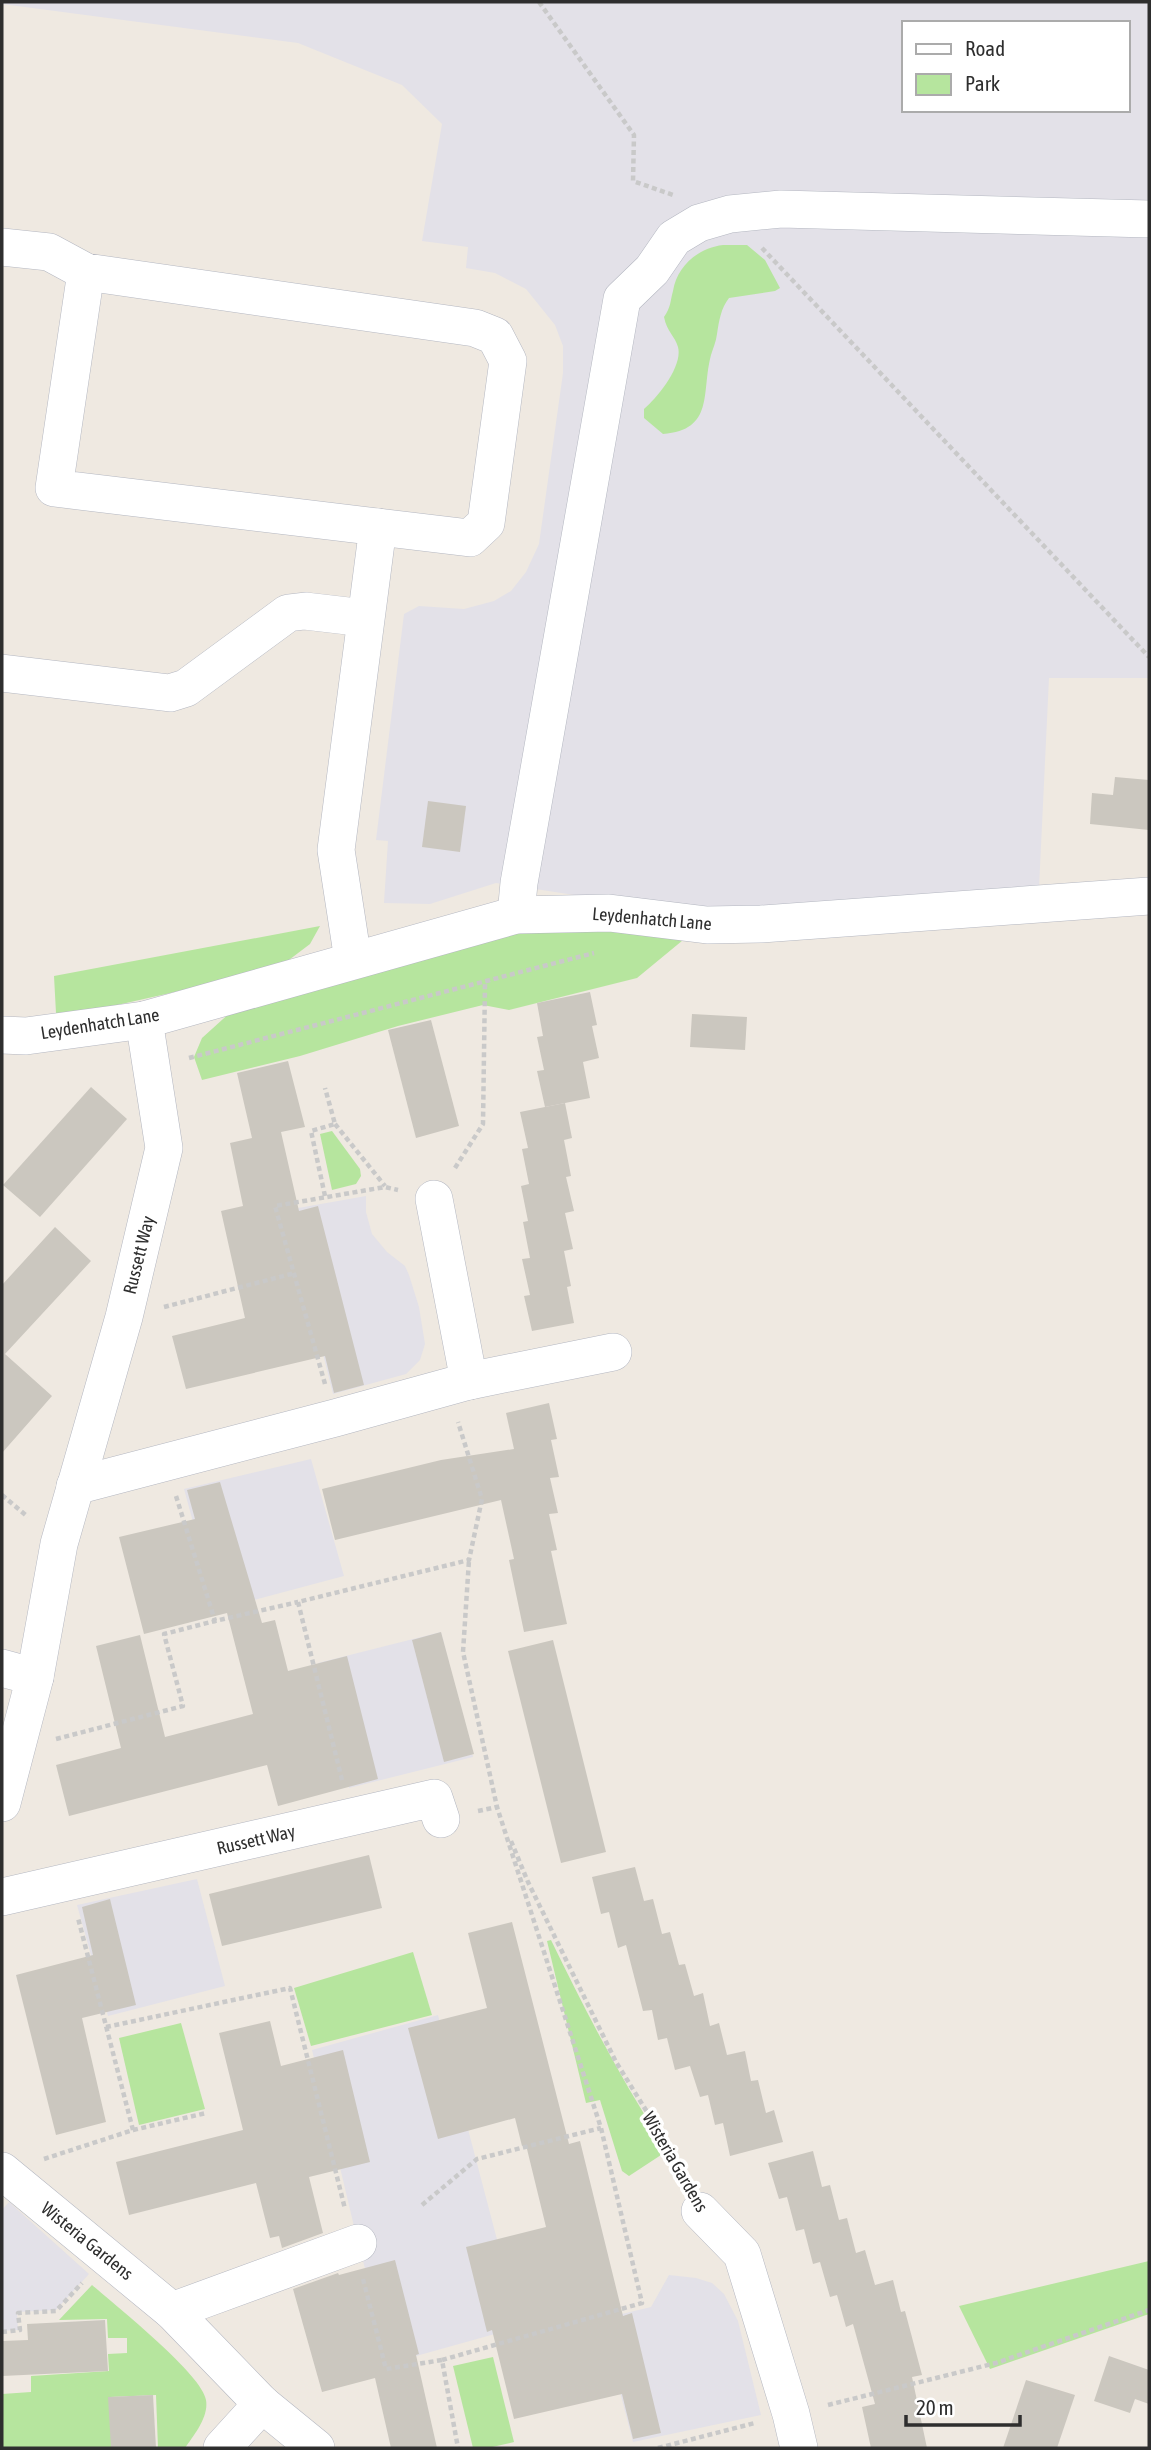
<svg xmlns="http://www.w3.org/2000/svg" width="1151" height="2450" viewBox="0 0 1151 2450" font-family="'Asap Condensed',sans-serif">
<rect width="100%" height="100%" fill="#efe9e1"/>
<!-- industrial -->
<g fill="#e3e1e8" fill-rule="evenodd">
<path d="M2 2H1149V678H1049L1039 888 754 914 652 907 496 883 430 904 384 903 388 841 376 840 404 614 419 606 464 609 494 601 511 591 526 572 539 544 563 373V346L555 325 526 289 495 273 466 268 468 247 422 241 442 124 402 85 298 43 2 4ZM904 23H1128V110H904Z"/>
<polygon points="366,1196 366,1212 372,1234 387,1252 405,1266 409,1275 419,1307 425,1344 420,1360 406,1374 333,1394 287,1210"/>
<polygon points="311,1459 344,1576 217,1610 184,1489"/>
<polygon points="441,1632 473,1757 349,1788 318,1663"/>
<polygon points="197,1879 225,1986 108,2016 77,1905"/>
<polygon points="438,2015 520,2327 391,2363 358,2243 312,2050"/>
<polygon points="9,2202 89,2274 56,2310 17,2312 18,2330 2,2331 2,2210"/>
<polygon points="669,2275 696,2278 712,2283 724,2294 738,2321 761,2415 633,2442 601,2319 651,2307"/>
</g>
<!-- green -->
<g fill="#b6e59e">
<path d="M723 245H747L765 260 780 288 775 291 729 298C721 308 719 321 717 334 716 342 713 348 711 355 701 392 715 430 663 434L644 418V409C658 397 683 366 678 347 675 336 667 332 664 317 671 307 670 302 673 291 677 266 698 248 723 245Z"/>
<polygon points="320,926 310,944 277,969 95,1010 73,1015 56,1013 54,976"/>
<polygon points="569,926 694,931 637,978 509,1010 483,1005 398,1026 300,1056 202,1080 194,1057 202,1038 233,1010 503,933"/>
<polygon points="332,1131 360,1169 361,1176 356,1184 332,1190 320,1134"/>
<path d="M551 1940C585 2010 620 2078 663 2144L661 2155 629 2176 622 2171 600 2100 586 2103 547 1941Z"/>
<polygon points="413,1952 432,2015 311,2046 294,1988"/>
<polygon points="181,2023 205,2109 139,2125 119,2038"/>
<polygon points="1149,2261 1149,2314 990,2369 959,2306"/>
<path d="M92 2285C114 2304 203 2375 206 2400 209 2417 194 2435 185 2448H158L156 2395 110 2397 112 2448H2V2394L31 2392V2376L109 2371 108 2354 127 2353V2338H108L107 2319 59 2320Z"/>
<polygon points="493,2357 514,2442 488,2448 473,2448 453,2366"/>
</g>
<!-- building -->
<g fill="#cbc7bf">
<polygon points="1115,777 1149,780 1149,830 1090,824 1092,793 1113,795"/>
<polygon points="428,801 466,806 460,852 422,847"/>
<polygon points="590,992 597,1025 592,1026 599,1058 583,1062 590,1098 545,1107 537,1071 544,1070 537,1037 543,1036 537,1003"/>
<polygon points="692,1014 747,1017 745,1050 690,1047"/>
<polygon points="431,1020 459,1126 416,1138 388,1030"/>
<polygon points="288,1061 305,1127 281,1132 299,1211 318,1206 364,1385 334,1393 325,1356 186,1389 172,1336 245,1318 221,1211 243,1206 230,1143 252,1138 237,1073"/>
<polygon points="91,1087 127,1119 40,1217 3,1185"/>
<polygon points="565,1103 572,1138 564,1140 571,1176 566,1177 574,1211 565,1213 573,1249 564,1251 571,1286 567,1287 574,1323 532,1331 524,1296 530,1295 522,1259 530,1258 523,1222 528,1221 521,1186 529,1184 522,1149 528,1148 520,1112"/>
<polygon points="55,1227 91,1261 5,1354 52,1396 2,1453 2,1285"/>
<polygon points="549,1403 557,1439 551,1440 559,1477 550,1478 558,1513 549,1514 557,1550 551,1551 567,1624 524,1632 509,1560 514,1559 501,1500 335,1540 322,1489 441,1460 514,1449 506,1413"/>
<polygon points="220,1482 262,1623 275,1620 288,1671 347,1656 378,1779 278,1806 267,1765 69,1816 56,1765 121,1748 96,1646 140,1635 165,1737 253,1714 227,1613 144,1634 119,1537 195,1519 187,1490"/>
<polygon points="441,1632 474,1754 444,1762 412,1640"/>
<polygon points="553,1640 606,1852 561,1863 508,1651"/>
<polygon points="369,1855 382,1908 222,1946 209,1894"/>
<polygon points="635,1867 644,1901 653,1899 662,1934 670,1932 679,1965 685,1964 694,1996 703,1993 710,2026 719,2023 727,2055 745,2051 751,2081 758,2080 766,2113 774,2110 783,2142 730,2156 723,2123 715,2125 708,2095 700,2097 690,2066 675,2070 667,2038 658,2040 652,2010 643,2011 626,1945 618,1948 609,1912 601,1914 592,1877"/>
<polygon points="110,1899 136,2005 82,2018 106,2122 56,2135 16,1975 93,1955 82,1907"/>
<polygon points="512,1922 569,2144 580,2141 623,2316 632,2313 661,2433 633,2439 622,2394 514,2419 492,2330 487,2332 466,2247 546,2227 526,2145 522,2146 515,2118 438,2139 408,2028 487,2008 468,1933"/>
<polygon points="270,2021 281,2066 343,2050 370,2162 309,2177 323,2233 282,2248 279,2236 270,2238 256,2183 129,2215 116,2162 243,2130 219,2033"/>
<polygon points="813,2151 822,2187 830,2185 839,2220 847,2218 856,2253 865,2250 875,2285 893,2280 901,2312 905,2311 922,2375 912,2377 927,2448 871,2448 862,2407 875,2404 853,2324 846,2327 837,2295 830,2297 820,2262 813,2264 804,2229 796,2231 787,2197 779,2199 768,2163"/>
<polygon points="395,2260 419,2354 416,2355 437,2448 391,2448 375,2378 322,2392 293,2289 338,2273 339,2275"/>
<polygon points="105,2320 108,2371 2,2376 2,2341 28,2340 27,2324"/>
<polygon points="1109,2356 1149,2370 1149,2404 1135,2399 1130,2413 1094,2401"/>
<polygon points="1026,2380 1075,2395 1057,2448 1003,2448"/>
<polygon points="153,2395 156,2448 111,2448 108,2397"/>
</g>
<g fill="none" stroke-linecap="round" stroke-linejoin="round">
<defs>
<g id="minor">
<polyline points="2,247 49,252 86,272 475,328 495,336 508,361 486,523 470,538 378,527 336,850 353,960"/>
<polyline points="86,272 54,488 378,527"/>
<polyline points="2,673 170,693 186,688 288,613 305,611 365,618"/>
<polyline points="516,915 519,883 622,299 652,270 674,238 699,223 730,214 781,209 1149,219"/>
<polyline points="2,1035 26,1036 144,1020 516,915 609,913 707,925 761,924 1149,896"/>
<polyline points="434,1199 469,1381"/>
<polyline points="75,1486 335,1418 469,1381 613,1352"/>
<polyline points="2,1668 35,1677"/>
<polyline points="2,1803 35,1677 59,1544 124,1317 164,1148 144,1020"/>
<polyline points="2,1897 434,1798 441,1819"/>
<polyline points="2,2171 172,2311 262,2404 316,2448"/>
<polyline points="700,2211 742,2254 791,2414 799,2448"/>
<polyline points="172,2311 358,2243"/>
<polyline points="222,2448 262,2404"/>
</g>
</defs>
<!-- minor casing -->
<use href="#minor" stroke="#b4b7c1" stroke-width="38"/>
<!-- path -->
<g stroke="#c9c9c9" stroke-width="4.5" stroke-dasharray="5 3.5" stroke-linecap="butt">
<polyline points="539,2 634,135 633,181 673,195"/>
<polyline points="762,248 1149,657"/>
<polyline points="189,1058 594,953"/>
<polyline points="335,1124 385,1186"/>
<polyline points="455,1168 483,1124 485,983"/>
<polyline points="325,1196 311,1131 335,1124 325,1088"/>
<polyline points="164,1307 295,1273"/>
<polyline points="325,1384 275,1206 385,1187 398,1190"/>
<polyline points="2,1495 28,1517"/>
<polyline points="176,1496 215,1621 298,1602"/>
<polyline points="56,1739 183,1706 164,1634 215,1621"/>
<polyline points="342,1780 298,1602 469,1560 482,1499 458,1422"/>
<polyline points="478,1811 497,1807"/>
<polyline points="511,1841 528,1882 616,2062 672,2152 685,2178"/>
<polyline points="106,2027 290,1988 345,2209"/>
<polyline points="133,2130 206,2113"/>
<polyline points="44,2159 133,2130 78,1918"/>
<polyline points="422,2205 477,2159 601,2128"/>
<polyline points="363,2279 386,2369 442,2360 458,2448"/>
<polyline points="2,2332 20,2330 18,2313 56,2311 82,2283"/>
<polyline points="442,2360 642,2303 601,2128 497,1807 463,1652 469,1560"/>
<polyline points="828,2405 996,2363 1149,2310"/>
<polyline points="658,2448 755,2423"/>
</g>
<!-- minor -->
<use href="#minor" stroke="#fff" stroke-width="37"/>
</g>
<g text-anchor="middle" stroke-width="7" stroke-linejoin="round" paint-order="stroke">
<!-- street labels -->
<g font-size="18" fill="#2e2e2e" stroke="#fff">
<text transform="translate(652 919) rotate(5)" y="6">Leydenhatch Lane</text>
<text transform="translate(100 1024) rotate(-9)" y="6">Leydenhatch Lane</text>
<text transform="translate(139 1255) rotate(-76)" y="6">Russett Way</text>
<text transform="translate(256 1840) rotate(-13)" y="6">Russett Way</text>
<text transform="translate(675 2162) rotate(60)" y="6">Wisteria Gardens</text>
<text transform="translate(87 2241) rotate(39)" y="6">Wisteria Gardens</text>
</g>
</g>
<!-- border -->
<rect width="1151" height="2450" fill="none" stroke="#2e2e2e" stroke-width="7"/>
<!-- legend -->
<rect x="902" y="21" width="228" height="91" fill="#ffffff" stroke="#ababab" stroke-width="2"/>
<rect x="916" y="44" width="35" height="10" fill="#ffffff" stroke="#ababab" stroke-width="2"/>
<text x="965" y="56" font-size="21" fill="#2e2e2e">Road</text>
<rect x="916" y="74" width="35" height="21" fill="#b6e59e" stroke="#ababab" stroke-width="2"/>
<text x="965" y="91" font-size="21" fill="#2e2e2e">Park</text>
<!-- scale -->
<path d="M906 2415v10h114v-10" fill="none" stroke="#2e2e2e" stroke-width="3.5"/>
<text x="916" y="2415" font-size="21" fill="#2e2e2e" stroke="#ffffff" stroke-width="5" paint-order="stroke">20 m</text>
</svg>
